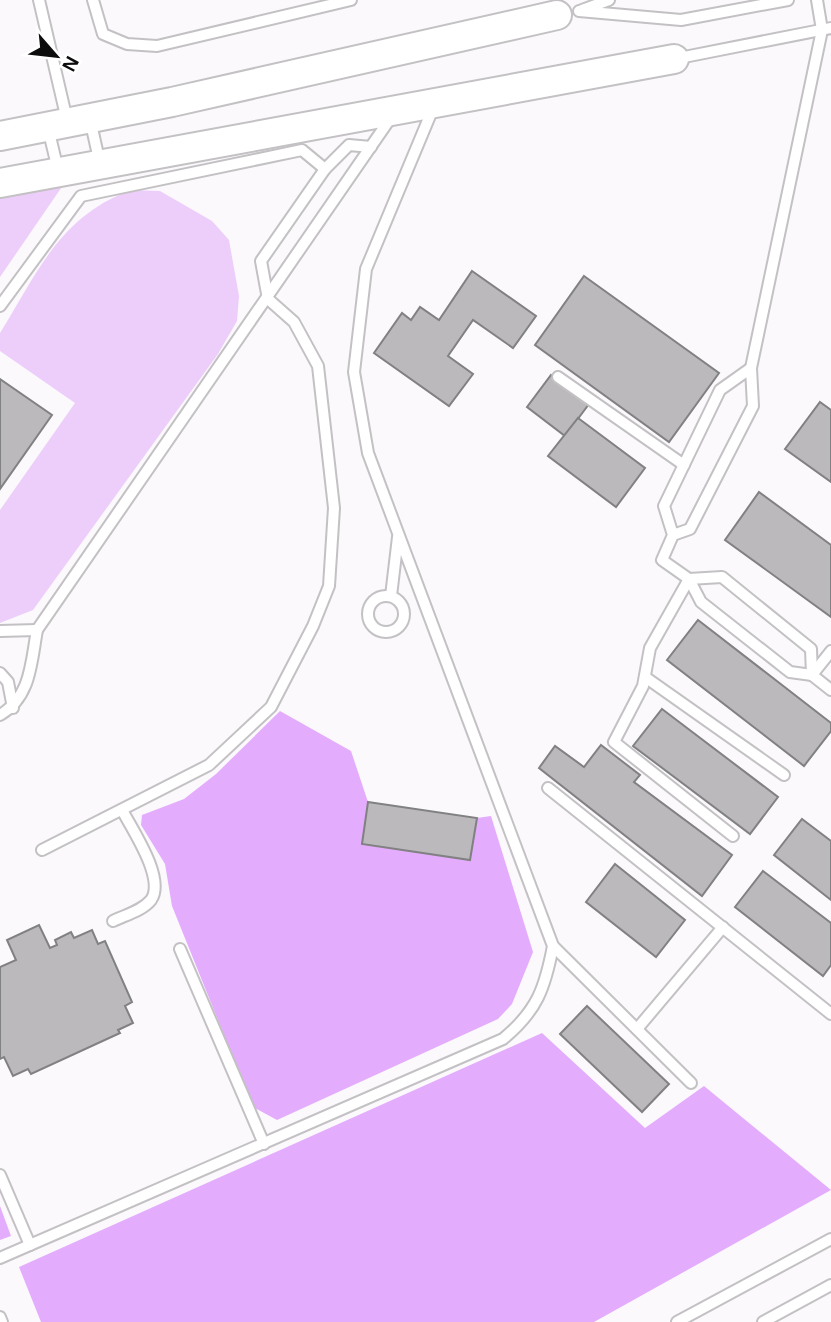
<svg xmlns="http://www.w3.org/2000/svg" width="831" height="1322" viewBox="0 0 831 1322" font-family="Helvetica,sans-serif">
<rect width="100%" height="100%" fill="#fbf9fc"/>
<!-- green -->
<g fill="#edcefb">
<polygon points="68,178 0,277 0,191"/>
<path d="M131 190 160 191 212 221 229 240 239 296 237 321 218 354 33 610 0 623V510L75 403 0 351V333C38 272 59 217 131 190Z"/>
</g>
<!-- forest -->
<g fill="#e4acfc">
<polygon points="280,711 351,751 368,802 362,844 470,860 477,818 491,816 533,952 512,1004 498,1019 277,1120 253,1107 172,906 165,864 141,825 142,815 184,799 216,774"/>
<polygon points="542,1033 645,1128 704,1086 831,1190 594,1322 41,1322 19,1267"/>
<polygon points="0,1206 11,1236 0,1240"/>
</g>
<!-- building -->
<g fill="#bbb9bc" stroke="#818082" stroke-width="2">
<polygon points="472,271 536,316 513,348 473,320 448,356 473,374 449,406 374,353 402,313 411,320 420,307 439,320"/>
<polygon points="584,276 719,373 669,442 535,345"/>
<polygon points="551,375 589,404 565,436 527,407"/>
<polygon points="0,379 52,415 0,489"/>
<polygon points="820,402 831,410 831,482 785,449"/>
<polygon points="578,418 645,468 616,507 548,456"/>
<polygon points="759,492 831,545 831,617 725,540"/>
<polygon points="698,620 831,723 831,731 804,766 667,660"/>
<polygon points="662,709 778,797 750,834 633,746"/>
<polygon points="601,745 640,775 634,782 732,855 702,896 539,768 555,746 584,767"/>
<polygon points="368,802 477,818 470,860 362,844"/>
<polygon points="802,819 831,841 831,900 774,855"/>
<polygon points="615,864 685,920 656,957 586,902"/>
<polygon points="763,871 831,923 831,965 823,976 735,907"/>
<polygon points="39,925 50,948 57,945 55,940 71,932 74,938 92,930 98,944 105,941 132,1002 125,1006 133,1023 118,1030 120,1033 31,1074 28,1069 13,1076 4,1057 0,1059 0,967 16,960 7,940"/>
<polygon points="587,1006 669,1084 642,1112 560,1034"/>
</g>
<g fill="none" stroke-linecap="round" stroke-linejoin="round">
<defs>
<g id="service">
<polyline points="39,0 67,120"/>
<polyline points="93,0 103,34 127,44 157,46 351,0"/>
<polyline points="582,10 609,0"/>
<polyline points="579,11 681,20 788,0"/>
<polyline points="674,59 831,28"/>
<polyline points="90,119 100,164"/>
<polyline points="48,128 58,170"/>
<polyline points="0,306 81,196 302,150 325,169"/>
<polyline points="751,368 822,30 817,0"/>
<polyline points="558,377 684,465"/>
<polyline points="673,535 690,529 753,406 751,368 720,390 664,506 673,535 662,560 689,579 701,602 790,672 812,675 831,690"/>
<polyline points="689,579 650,648 643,686 614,742 733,836"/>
<polyline points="689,579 722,577 811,649 812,675"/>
<circle cx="386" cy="614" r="18"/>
<polyline points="391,596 398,537"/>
<polyline points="0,631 37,630"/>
<polyline points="0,673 8,682 13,708"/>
<polyline points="812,675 831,651"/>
<polyline points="645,677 784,775"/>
<path d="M0 715C31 697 31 663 37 630L392 116"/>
<polyline points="548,788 831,1014"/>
<polyline points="42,850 209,765 271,707 313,626 329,586 334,508 318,366 294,322 268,299 261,261 325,169 349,145 371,147"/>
<path d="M113 921C125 915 142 911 151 900 166 879 132 829 122 810"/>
<polyline points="553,946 691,1083"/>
<polyline points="180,949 264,1144"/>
<polyline points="637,1029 723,927"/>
<polyline points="0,1175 30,1245"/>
<path d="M0 1258 503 1039C537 1011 545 988 553 946L368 453 354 372 366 269 434 106"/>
<polyline points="0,1317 2,1322"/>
<polyline points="677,1322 831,1239"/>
<polyline points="763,1322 831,1285"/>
</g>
<g id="tertiary">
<polyline points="0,136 172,102 557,15"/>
<polyline points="0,183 674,59"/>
</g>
</defs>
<!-- service casing -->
<use href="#service" stroke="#c3c1c4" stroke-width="14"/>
<!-- tertiary casing -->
<use href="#tertiary" stroke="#c3c1c4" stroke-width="32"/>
<!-- service -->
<use href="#service" stroke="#fff" stroke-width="10"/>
<!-- tertiary -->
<use href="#tertiary" stroke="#fff" stroke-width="28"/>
</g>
<!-- north arrow -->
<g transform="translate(56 56) rotate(118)" stroke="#ffffff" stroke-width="5" paint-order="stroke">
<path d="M0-5L12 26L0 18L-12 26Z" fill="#0e0d0e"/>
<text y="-10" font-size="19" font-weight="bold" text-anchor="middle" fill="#0e0d0e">N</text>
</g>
</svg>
